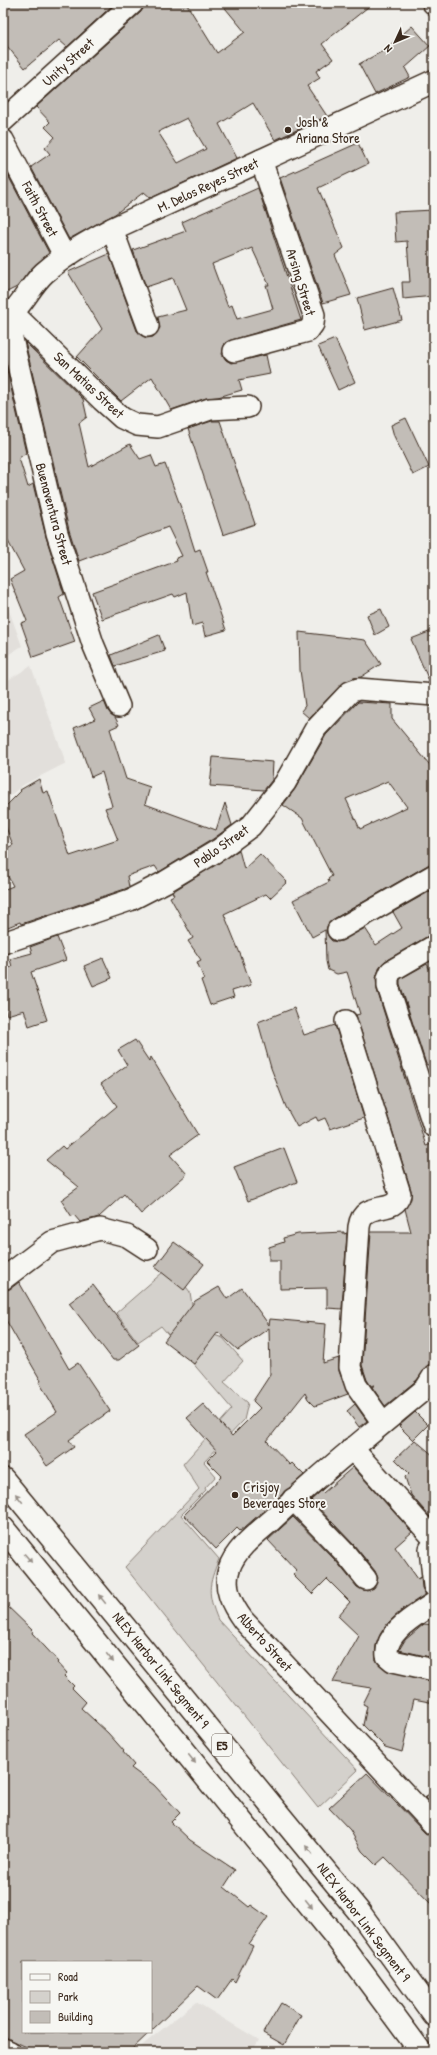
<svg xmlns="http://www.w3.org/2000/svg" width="437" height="2055" viewBox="0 0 437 2055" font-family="'Patrick Hand',sans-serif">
<rect width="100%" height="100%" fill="#efeeea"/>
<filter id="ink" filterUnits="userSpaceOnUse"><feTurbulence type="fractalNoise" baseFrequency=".025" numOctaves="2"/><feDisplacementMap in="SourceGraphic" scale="8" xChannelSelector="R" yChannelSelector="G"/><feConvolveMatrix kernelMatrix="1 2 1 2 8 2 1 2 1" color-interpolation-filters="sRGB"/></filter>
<g filter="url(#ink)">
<!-- built -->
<g fill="#e2dfdb">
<polygon points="3,594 22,646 3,658"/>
<polygon points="31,666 66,763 23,785 3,801 3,683"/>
<polygon points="196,2002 259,2040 252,2052 134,2052"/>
</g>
<!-- green -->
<path fill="#d4d1cc" stroke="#887e75" d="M170 1266 190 1292 192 1305 214 1335 223 1338 243 1361 224 1382 248 1403 244 1420 204 1462 216 1476 205 1488 206 1490 181 1515 219 1559C208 1586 207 1593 218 1620L358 1770 318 1808 125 1567 199 1489 183 1464 232 1409 161 1326 138 1342 116 1313Z"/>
<!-- building -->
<g fill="#c2bdb7" stroke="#3b2a1e" fill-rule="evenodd">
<polygon points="3,3 115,3 67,47 59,40 25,68 3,41"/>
<path d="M145 3H186L217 53 245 32 221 3H373L322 44 333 59 316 71 320 78 307 86 327 116 275 140 253 103 219 124 237 158 151 198 144 192 115 214 69 239 31 167 50 154 45 148 55 137 45 127 50 122 36 107 141 12ZM187 118 206 149 178 163 158 132Z"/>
<polygon points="412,26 430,46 405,68 410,77 375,94 359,64 383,51"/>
<polygon points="358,143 368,164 318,188 344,248 335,255 351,295 323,303 280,178"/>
<polygon points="3,166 49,253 30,270 17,287 3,294"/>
<path d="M258 188 301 320 231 340 225 343 222 354 226 360 231 363 266 355 270 374 239 380 242 390 218 397 206 398 171 410 152 377 121 401 77 357 102 329 68 272 109 254 137 331 146 338 153 337 160 328 158 317 186 310 173 278 146 287 133 250 186 231 182 222ZM252 248 269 285H266L273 309 237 319 232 305 228 307 212 264Z"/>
<polygon points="434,210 434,296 403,299 402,282 410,282 407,241 396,242 394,212"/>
<polygon points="393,288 402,320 365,330 357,298"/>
<polygon points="335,339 355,382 338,390 318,346"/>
<polygon points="25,342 83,399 87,417 79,423 89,467 130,444 140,459 151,455 156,467 165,464 184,516 195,551 200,549 208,572 206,572 226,630 205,636 202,623 192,626 187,592 175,597 173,594 102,619 92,592 177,561 176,558 182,556 168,527 79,561 69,530"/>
<polygon points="3,353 26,453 19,458 28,487 33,484 46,537 64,594 59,597 75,642 33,657 21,623 27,621 10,579 24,571 3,532"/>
<polygon points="406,418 429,467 413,475 394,436 391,425"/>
<polygon points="212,421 220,421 255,524 223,535 188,429"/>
<polygon points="381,609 389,627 375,635 367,615"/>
<polygon points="434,630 434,683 430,683 411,639"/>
<polygon points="299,632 365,640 381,664 361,677 354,678 342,684 309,718 301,711 305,706 300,670"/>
<polygon points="159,635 165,651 115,666 111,655"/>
<polygon points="104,701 108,711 115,717 119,725 110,729 126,779 150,787 145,804 216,830 225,803 232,825 213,839 159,872 155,866 127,876 129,887 125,889 21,924 20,922 3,929 3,890 13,886 3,867 3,850 13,845 3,820 3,809 21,791 20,790 39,779 43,793 48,791 70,856 118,840 105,808 112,806 102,772 91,777 74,728 95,719 89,708"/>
<path d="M358 702 392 704V719L434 770V863L428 865 332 920 328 924 326 930 328 936 332 941 338 942 365 928 376 945 402 928 393 912 434 889V934L428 936 385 961 380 966 376 978 377 990 426 1146 434 1143V1363L428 1365 417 1380 385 1406 372 1387 375 1385 371 1386 367 1380 362 1365 371 1232H411L405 1209 411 1199V1190L356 1015 360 1014 347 972 337 974 328 970 326 961 325 930 312 937 293 900 329 882 328 879 332 876 302 818 283 805 295 789 326 735ZM388 781 407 807 360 829 346 799Z"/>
<polygon points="213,757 273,762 272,780 264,790 210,786"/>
<polygon points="239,850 244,869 260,854 287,882 270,898 266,894 224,914 241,956 251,985 232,991 234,997 210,1005 201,980 204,979 197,962 201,960 188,941 193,938 170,897 174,895 172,892"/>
<polygon points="57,937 66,960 31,972 47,1020 29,1026 24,1010 7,1015 3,1001 3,969 12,967 10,959 32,953 30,947"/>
<polygon points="103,958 112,978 93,986 84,966"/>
<polygon points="427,964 434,978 434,1068 426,1064 400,984 400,979"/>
<polygon points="294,1008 304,1035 335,1025 364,1118 330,1129 325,1118 318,1121 316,1117 297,1127 286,1107 271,1068 258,1022"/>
<polygon points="135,1040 149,1061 151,1057 198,1135 170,1155 187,1174 141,1214 124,1194 99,1217 80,1222 74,1215 72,1217 61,1200 79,1187 46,1160 62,1146 65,1149 117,1106 101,1084 127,1065 118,1050"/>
<polygon points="284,1148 297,1182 248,1201 234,1167"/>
<polygon points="344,1232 344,1234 347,1233 342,1309 327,1308 327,1288 280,1289 280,1261 269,1261 269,1247 284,1242 283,1238 298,1234"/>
<polygon points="174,1242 204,1264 184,1290 155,1267"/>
<polygon points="19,1282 69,1369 78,1363 110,1411 69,1440 74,1447 47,1466 24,1434 57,1412 39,1382 41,1381 3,1315 3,1291 10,1289"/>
<polygon points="93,1285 139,1345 119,1360 113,1360 69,1303"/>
<polygon points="219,1287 227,1299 242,1288 269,1325 270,1319 326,1324 323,1363 339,1358 339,1371 348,1394 315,1406 308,1399 305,1393 267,1441 290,1465 292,1463 304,1475 245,1527 240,1531 237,1528 216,1549 184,1515 222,1476 207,1461 217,1451 187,1418 203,1404 232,1436 260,1408 253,1401 270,1375 269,1328 238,1350 218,1332 194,1364 164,1341 195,1301"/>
<polygon points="355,1404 367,1421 359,1427 347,1411"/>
<polygon points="415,1412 428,1425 413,1440 399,1426"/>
<polygon points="415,1440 434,1456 434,1513 430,1517 411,1495 405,1477 409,1473 395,1459"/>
<polygon points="353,1467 412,1532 395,1547 418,1579 421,1577 422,1588 426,1594 403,1609 388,1623 380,1635 376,1646 376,1660 386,1670 434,1682 434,1703 414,1699 402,1752 385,1747 363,1725 367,1706 363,1704 371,1688 333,1682 359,1636 338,1616 350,1602 327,1579 312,1594 293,1575 297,1571 268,1540 293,1517 336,1561 357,1587 367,1591 374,1588 378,1578 375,1571 354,1545 311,1500 321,1491 323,1493"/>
<polygon points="3,1602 33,1631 32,1633 59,1662 58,1663 67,1673 64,1676 74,1686 72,1688 86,1702 81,1708 108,1733 124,1751 123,1752 134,1765 131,1768 154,1785 180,1813 171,1822 190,1840 235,1870 224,1887 249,1907 251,1905 268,1917 249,1944 253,1946 235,1982 232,1979 217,2000 198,1986 151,2031 151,1962 23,1962 23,2032 150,2032 129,2052 37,2052 3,2036"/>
<polygon points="424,1624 434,1625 434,1658 399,1650 405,1640"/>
<polygon points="367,1773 425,1833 434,1837 434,1907 385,1857 376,1865 362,1851 350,1830 329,1808"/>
<polygon points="434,1788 434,1807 425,1798"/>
<polygon points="281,2003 301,2015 284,2045 263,2033"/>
</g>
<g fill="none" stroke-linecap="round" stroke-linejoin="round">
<defs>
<g id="street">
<polyline points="433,3 434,4"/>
<polyline points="3,121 133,3"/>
<polyline points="3,140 65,257"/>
<polyline points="112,229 148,326"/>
<polyline points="13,313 102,400 122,418 137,425 158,427 210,409 248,407"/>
<polyline points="7,317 57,533 93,644 119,706"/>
<polyline points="234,351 308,331 313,324 314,315 261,160"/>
<polyline points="338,930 434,875"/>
<polyline points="3,943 130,900 165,882 220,849 251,826 285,783 316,728 350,692 358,689 434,695"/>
<polyline points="434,946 391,971 388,978 388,986 434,1127"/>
<path d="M346 1021 400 1194C395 1217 363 1198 359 1227L350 1367 356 1385 383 1423"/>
<polyline points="3,1279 52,1242 100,1229 127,1236 147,1249"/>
<path d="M434 1375 426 1388C374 1431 321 1473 272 1520 257 1533 235 1549 229 1569 223 1588 232 1605 243 1620L434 1825"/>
<polyline points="352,1448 434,1539"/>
<polyline points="293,1499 345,1553 366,1579"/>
<polyline points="434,1543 430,1549 434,1586"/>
<path d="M434 1603C417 1615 384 1632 387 1656L393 1661 434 1670"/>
<polyline points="3,2049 10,2052"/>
</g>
<path id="secondary" d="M3 319C21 309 29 287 44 273 64 255 89 242 112 229L434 81"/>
<g id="highway">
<polyline points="3,1479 360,1913 434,2015"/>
<polyline points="3,1528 335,1936 421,2052"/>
</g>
</defs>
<!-- street casing -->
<use href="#street" stroke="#3b2a1e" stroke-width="24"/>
<!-- secondary casing -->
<use href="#secondary" stroke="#3b2a1e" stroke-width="25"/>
<!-- highway casing -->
<use href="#highway" stroke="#3b2a1e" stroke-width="25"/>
<!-- street -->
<use href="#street" stroke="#f6f6f2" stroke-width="21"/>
<!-- secondary -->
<use href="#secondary" stroke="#f6f6f2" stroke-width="22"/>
<!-- highway -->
<use href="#highway" stroke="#f6f6f2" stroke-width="22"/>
</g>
<!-- one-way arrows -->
<defs><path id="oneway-solid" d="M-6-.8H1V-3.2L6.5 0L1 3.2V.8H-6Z"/></defs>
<g fill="#989088">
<use href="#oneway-solid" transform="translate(19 1498) rotate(-129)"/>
<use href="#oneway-solid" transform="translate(28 1558) rotate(50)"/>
<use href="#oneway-solid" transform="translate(102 1599) rotate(-129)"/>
<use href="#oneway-solid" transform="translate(110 1658) rotate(51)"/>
<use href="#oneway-solid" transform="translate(192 1759) rotate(51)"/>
<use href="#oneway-solid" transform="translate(309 1850) rotate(-129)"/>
<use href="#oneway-solid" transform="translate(309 1904) rotate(51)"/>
</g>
</g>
<!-- markers -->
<g fill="#3b2a1e" stroke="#f6f6f2" stroke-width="1.5">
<circle cx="288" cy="130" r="4"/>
<circle cx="235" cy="1495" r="4"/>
</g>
<g text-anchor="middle" stroke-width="4" stroke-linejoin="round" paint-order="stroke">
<!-- shield labels -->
<rect fill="#f6f6f2" stroke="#73675e" stroke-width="1" x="212" y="1734" width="20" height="22" rx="3"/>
<g font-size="13" font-weight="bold" fill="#3b2a1e">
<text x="222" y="1750">E5</text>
</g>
<!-- street labels -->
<g font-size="14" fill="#3b2a1e" stroke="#f6f6f2">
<text transform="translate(68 62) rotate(-42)" y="5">Unity Street</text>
<text transform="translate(208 185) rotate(-25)" y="5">M. Delos Reyes Street</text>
<text transform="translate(40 209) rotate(62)" y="5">Faith Street</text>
<text transform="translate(301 282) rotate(73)" y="5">Arsing Street</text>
<text transform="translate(89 385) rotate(43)" y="5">San Matias Street</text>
<text transform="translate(54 514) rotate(75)" y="5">Buenaventura Street</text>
<text transform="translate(221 846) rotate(-35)" y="5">Pablo Street</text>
<text transform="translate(265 1642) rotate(48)" y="5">Alberto Street</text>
<text transform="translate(161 1670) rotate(51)" y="5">NLEX Harbor Link Segment 9</text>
<text transform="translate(364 1922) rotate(53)" y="5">NLEX Harbor Link Segment 9</text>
</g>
<!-- poi labels -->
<g font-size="14" fill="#3b2a1e" stroke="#f6f6f2" text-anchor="start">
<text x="296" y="127">Josh &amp;<tspan x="296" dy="16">Ariana Store</tspan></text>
<text x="243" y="1492">Crisjoy<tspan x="243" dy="16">Beverages Store</tspan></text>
</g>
</g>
<!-- margin -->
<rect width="437" height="2055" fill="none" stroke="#f6f6f2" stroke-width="16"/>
<rect x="8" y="8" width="421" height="2039" fill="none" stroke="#3b2a1e" stroke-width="1.5" filter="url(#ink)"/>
<!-- legend -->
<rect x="22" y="1961" width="130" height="72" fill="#f6f6f2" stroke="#aba49d"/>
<rect x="30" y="1974" width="20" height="6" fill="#f6f6f2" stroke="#aba49d"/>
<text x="58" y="1981" font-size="12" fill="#3b2a1e">Road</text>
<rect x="30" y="1991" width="20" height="12" fill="#d4d1cc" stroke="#aba49d"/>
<text x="58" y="2001" font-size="12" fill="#3b2a1e">Park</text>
<rect x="30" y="2011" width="20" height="12" fill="#c2bdb7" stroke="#aba49d"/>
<text x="58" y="2021" font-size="12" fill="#3b2a1e">Building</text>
<!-- north arrow -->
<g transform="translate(395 42) rotate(226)" stroke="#f6f6f2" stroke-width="3" paint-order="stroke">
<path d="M0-3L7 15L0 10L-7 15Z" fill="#3b2a1e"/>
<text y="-6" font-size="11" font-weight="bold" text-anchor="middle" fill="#3b2a1e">N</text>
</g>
</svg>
